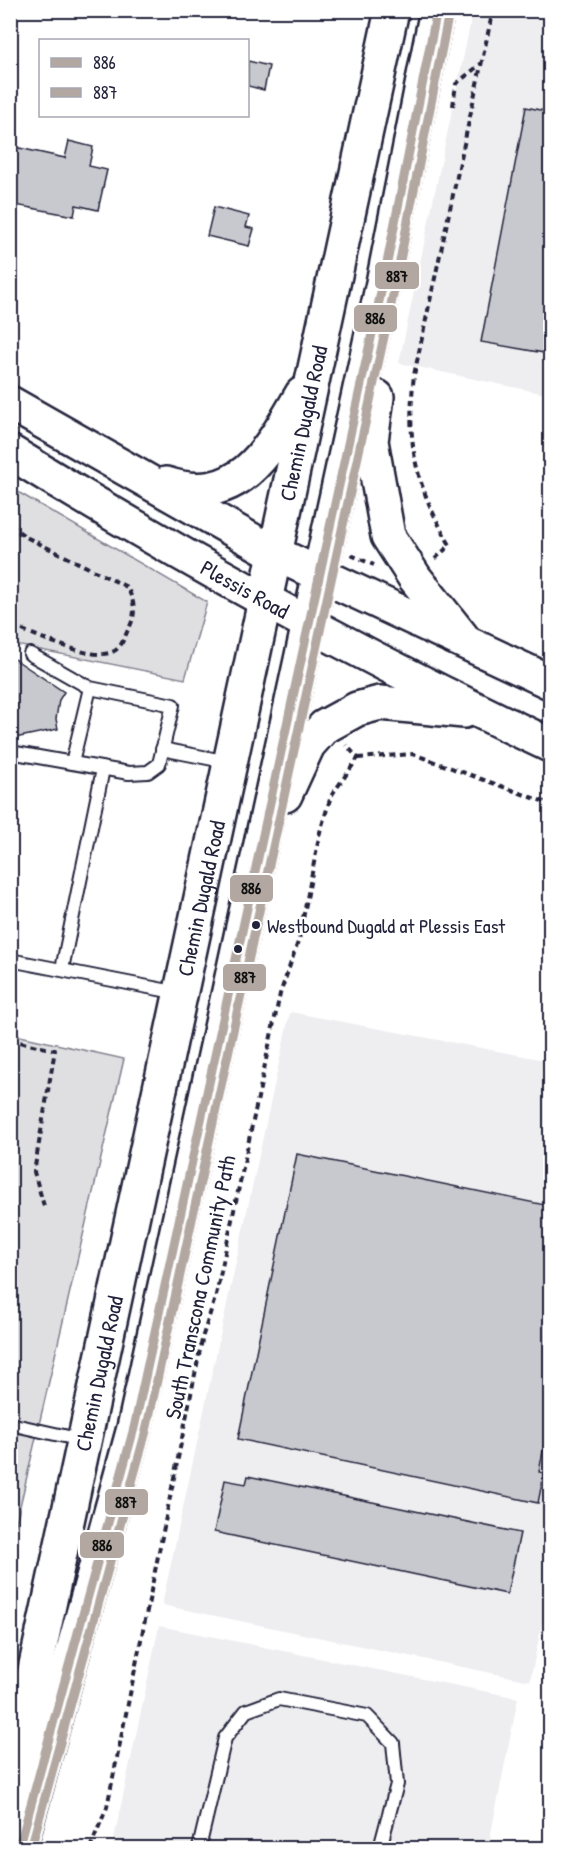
<svg xmlns="http://www.w3.org/2000/svg" width="561" height="1859" viewBox="0 0 561 1859" font-family="'Patrick Hand',sans-serif">
<rect width="100%" height="100%" fill="#fff"/>
<filter id="ink" filterUnits="userSpaceOnUse"><feTurbulence type="fractalNoise" baseFrequency=".0167" numOctaves="2"/><feDisplacementMap in="SourceGraphic" scale="12" xChannelSelector="R" yChannelSelector="G"/><feConvolveMatrix kernelMatrix="1 2 1 2 8 2 1 2 1" color-interpolation-filters="sRGB"/></filter>
<g filter="url(#ink)">
<!-- built -->
<g fill="#eeeef1">
<polygon points="473,11 550,11 550,395 399,363"/>
<polygon points="290,1012 550,1061 550,1586 530,1681 162,1605"/>
<polygon points="159,1626 518,1698 488,1848 112,1848"/>
</g>
<!-- green -->
<g fill="#dfdfe2" stroke="#80808e" stroke-width="1.5">
<polygon points="11,488 207,602 185,679 11,644"/>
<polygon points="11,1034 124,1059 11,1545"/>
</g>
<!-- building -->
<g fill="#c8c8cf" stroke="#22223b" stroke-width="1.5">
<polygon points="248,61 269,66 264,90 248,86"/>
<polygon points="526,107 550,112 550,354 481,342"/>
<polygon points="69,141 93,147 89,166 107,170 98,210 76,205 74,216 10,204 10,146 65,158"/>
<polygon points="214,207 249,216 246,227 254,229 249,246 207,236"/>
<polygon points="10,656 64,692 59,700 56,719 58,729 10,739"/>
<polygon points="297,1154 550,1206 550,1415 539,1472 544,1473 538,1503 238,1439"/>
<polygon points="248,1476 520,1533 507,1594 214,1532 225,1480 246,1484"/>
</g>
<g fill="none" stroke-linecap="round" stroke-linejoin="round">
<defs>
<g id="service">
<polyline points="162,749 228,762"/>
<polyline points="10,752 129,773 148,772 159,764 173,705 90,688 30,654"/>
<polyline points="72,763 90,688"/>
<polyline points="10,960 179,993"/>
<polyline points="62,969 103,769"/>
<polyline points="10,1424 82,1440"/>
<polyline points="199,1848 225,1738 246,1711 279,1699 367,1716 393,1743 397,1784 380,1848"/>
</g>
<g id="secondary">
<polyline points="377,397 371,441 388,536 415,578 462,637"/>
<polyline points="10,403 276,554 550,682"/>
<path id="s1" d="M10 452C185 560 365 658 550 745"/>
<path d="M166 484C240 508 270 449 302 394"/>
<polyline points="285,795 308,745 324,727 357,709 380,703 464,711"/>
<path id="s2" d="M10 1786 392 10"/>
<polyline points="19,1848 134,1428 383,283 437,10"/>
</g>
</defs>
<!-- service casing -->
<use href="#service" stroke="#22223b" stroke-width="16"/>
<!-- secondary casing -->
<use href="#secondary" stroke="#22223b" stroke-width="38"/>
<!-- path -->
<g stroke="#22223b" stroke-width="4" stroke-dasharray="6 4.5" stroke-linecap="butt">
<polyline points="453,106 456,84 482,63"/>
<path d="M10 525 26 537 127 587C135 603 137 614 128 630 124 638 121 649 112 652 91 662 32 633 10 625"/>
<polyline points="351,555 374,565"/>
<path d="M435 559 450 545C415 484 406 444 414 375L493 10"/>
<polyline points="358,758 413,754 550,804"/>
<polyline points="10,1040 55,1050 34,1172 44,1206"/>
<polyline points="90,1848 107,1807 203,1335 216,1295 280,994 299,939 320,832 331,796 358,758 346,745"/>
</g>
<!-- service -->
<use href="#service" stroke="#fff" stroke-width="12"/>
<!-- secondary -->
<use href="#secondary" stroke="#fff" stroke-width="33"/>
<defs>
<polyline id="bus-1" points="19,1848 134,1428 383,283 437,10"/>
<polyline id="bus-2" points="31,1848 146,1431 395,286 449,12"/>
</defs>
<!-- bus-1 casing -->
<use href="#bus-1" stroke="#fff" stroke-width="14"/>
<!-- bus-2 casing -->
<use href="#bus-2" stroke="#fff" stroke-width="14"/>
<!-- bus-1 -->
<use href="#bus-1" stroke="#b2a8a1" stroke-width="9"/>
<!-- bus-2 -->
<use href="#bus-2" stroke="#b2a8a1" stroke-width="9"/>
</g>
</g>
<!-- markers -->
<g fill="#22223b" stroke="#fff" stroke-width="2">
<circle cx="256" cy="925" r="5"/>
<circle cx="238" cy="949" r="5"/>
</g>
<g text-anchor="middle" stroke-width="5" stroke-linejoin="round" paint-order="stroke">
<!-- bus labels -->
<g font-size="20" fill="#22223b" stroke="#fff" text-anchor="start">
<text x="267" y="933">Westbound Dugald at Plessis East</text>
</g>
<!-- street labels -->
<g font-size="22" fill="#22223b" stroke="#fff">
<text dy="8" stroke="none"><textPath href="#s2" startOffset="1394">Chemin Dugald Road</textPath></text>
<text dy="8" stroke="none"><textPath href="#s1" startOffset="272">Plessis Road</textPath></text>
<text dy="8" stroke="none"><textPath href="#s2" startOffset="908">Chemin Dugald Road</textPath></text>
<text transform="translate(200 1287) rotate(-78)" y="8">South Transcona Community Path</text>
<text dy="8" stroke="none"><textPath href="#s2" startOffset="422">Chemin Dugald Road</textPath></text>
</g>
</g>
<g stroke="#fff" stroke-width="2">
<rect x="374" y="261" width="46" height="29" rx="6" fill="#b2a8a1"/>
<rect x="353" y="304" width="45" height="29" rx="6" fill="#b2a8a1"/>
<rect x="229" y="874" width="45" height="29" rx="6" fill="#b2a8a1"/>
<rect x="222" y="963" width="45" height="29" rx="6" fill="#b2a8a1"/>
<rect x="104" y="1488" width="45" height="28" rx="6" fill="#b2a8a1"/>
<rect x="79" y="1531" width="46" height="28" rx="6" fill="#b2a8a1"/>
</g>
<g font-size="16" text-anchor="middle" font-weight="bold" fill="#111">
<text x="397" y="282">887</text>
<text x="375" y="324">886</text>
<text x="251" y="894">886</text>
<text x="245" y="983">887</text>
<text x="126" y="1508">887</text>
<text x="102" y="1551">886</text>
</g>
<!-- margin -->
<rect width="561" height="1859" fill="none" stroke="#fff" stroke-width="36"/>
<rect x="18" y="18" width="525" height="1823" fill="none" stroke="#22223b" stroke-width="2" filter="url(#ink)"/>
<!-- legend -->
<rect x="39" y="39" width="210" height="78" fill="#ffffff" stroke="#a7a7b1" stroke-width="1.5"/>
<rect x="51" y="58" width="30" height="9" fill="#b2a8a1" stroke="#a7a7b1" stroke-width="1.5"/>
<text x="93" y="69" font-size="18" fill="#22223b">886</text>
<rect x="51" y="88" width="30" height="9" fill="#b2a8a1" stroke="#a7a7b1" stroke-width="1.5"/>
<text x="93" y="99" font-size="18" fill="#22223b">887</text>
</svg>
